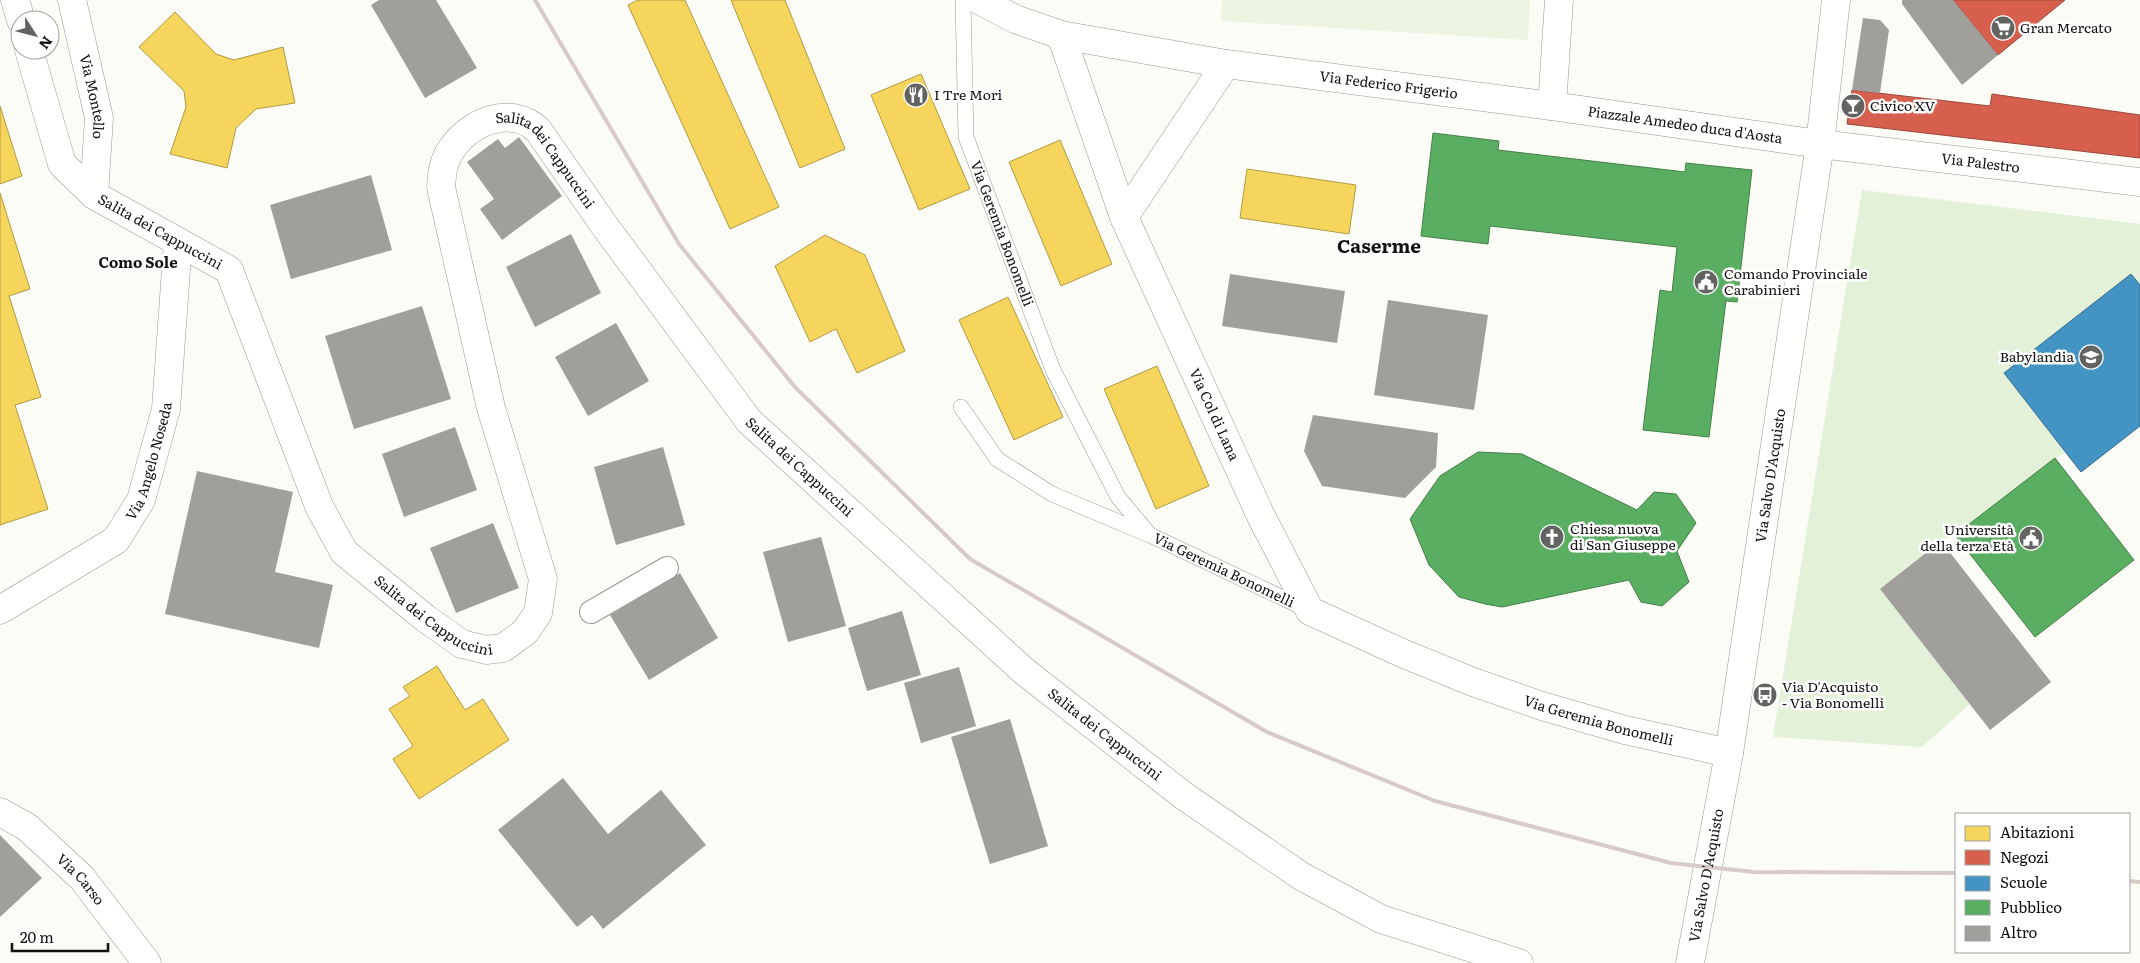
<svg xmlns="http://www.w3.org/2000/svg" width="2140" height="963" viewBox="0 0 2140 963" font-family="Literata,serif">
<rect width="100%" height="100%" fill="#fcfcf7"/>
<!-- green -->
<polygon fill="#e2f1d8" points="1862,190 2140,224 2140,285 2131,274 2004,373 2065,452 1955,535 1941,541 1880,589 1970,704 1922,747 1773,737"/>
<!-- pitch -->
<polygon fill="#ecf5e2" points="1222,0 1530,0 1528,40 1221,21"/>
<!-- homes -->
<g fill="#f6d55c" stroke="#b19a46">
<polygon points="638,0 685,0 779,207 730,229 628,5"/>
<polygon points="731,0 785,0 845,149 800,168"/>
<polygon points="175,12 216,54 234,60 283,47 295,103 256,109 236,128 227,168 170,154 186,107 184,91 139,47"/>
<polygon points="921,74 970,189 919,210 871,95"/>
<polygon points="0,106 22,176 0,184"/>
<polygon points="1060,140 1112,264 1061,286 1009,162"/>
<polygon points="1247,169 1356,185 1349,234 1240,218"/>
<polygon points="0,193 30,289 9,296 41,397 15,405 48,509 0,525"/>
<polygon points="825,235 865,255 905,351 857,373 836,329 810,342 775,266"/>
<polygon points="1008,297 1063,417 1014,440 959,320"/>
<polygon points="1157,366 1209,486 1156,509 1104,389"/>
<polygon points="437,666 465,710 483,699 509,740 419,799 393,759 413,746 389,709 410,696 403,687"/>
</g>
<!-- shops -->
<g fill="#d6604d" stroke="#9b483b">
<polygon points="1953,0 2065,0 1998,55"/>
<polygon points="1852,90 1990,106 1992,94 2140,115 2140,158 1847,124"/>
</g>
<!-- schools -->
<polygon fill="#4393c3" stroke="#346c8e" points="2131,274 2140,285 2140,426 2081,472 2004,373"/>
<!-- public -->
<g fill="#5aae61" stroke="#447f49">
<polygon points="1433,133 1499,141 1498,150 1685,172 1686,163 1752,170 1737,302 1726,301 1709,437 1643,430 1660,290 1672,292 1677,247 1490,226 1488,244 1421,236"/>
<polygon points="1478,452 1522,454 1637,510 1654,492 1676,494 1696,523 1677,551 1689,582 1662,606 1641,602 1629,580 1502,607 1485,604 1459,597 1429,565 1410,519 1440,476"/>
<polygon points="2055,458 2134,560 2035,637 1955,535"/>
</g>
<!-- building -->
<g fill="#a09f9c">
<polygon points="379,0 436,0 477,68 425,98 371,5"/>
<polygon points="1902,0 1953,0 1998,55 1962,85 1902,4"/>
<polygon points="1863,18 1880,20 1889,30 1880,93 1852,90"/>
<polygon points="519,137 562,196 502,240 480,209 494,199 467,162 498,139 505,148"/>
<polygon points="371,175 392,250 291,279 270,205"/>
<polygon points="571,234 601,293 535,327 506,267"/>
<polygon points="1230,274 1345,291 1337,343 1222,326"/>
<polygon points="1388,300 1488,315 1474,410 1374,395"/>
<polygon points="422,306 451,399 354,429 325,336"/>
<polygon points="616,323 649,381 588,416 555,357"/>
<polygon points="1313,415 1438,433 1436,467 1405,498 1322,486 1304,451"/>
<polygon points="455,427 477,490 404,517 382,454"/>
<polygon points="663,447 685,525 616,545 594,467"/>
<polygon points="197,471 293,492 275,572 333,585 319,648 165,614"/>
<polygon points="493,523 519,588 456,613 430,548"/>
<polygon points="821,537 846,626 788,642 763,552"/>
<polygon points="1941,541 2051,682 1990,730 1880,589"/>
<polygon points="680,573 718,638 649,680 610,615"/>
<polygon points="902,611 921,675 867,691 848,628"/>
<polygon points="959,667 976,726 921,743 904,683"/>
<polygon points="1010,719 1048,846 990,864 951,737"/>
<polygon points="563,778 608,834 661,790 706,845 603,929 592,915 577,927 498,830"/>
<polygon points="0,835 42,878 0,917"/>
</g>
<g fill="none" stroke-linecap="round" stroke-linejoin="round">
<defs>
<g id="service">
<path id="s1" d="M963 0 966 137 1053 370 1118 497 1150 535 1308 610"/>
<polyline points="961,407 997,459 1052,494 1147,534"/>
</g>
<polyline id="pedestrian" points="591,612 667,568"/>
<g id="minor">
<polyline points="15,0 21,20"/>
<path id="s2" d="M72 0 99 118 94 195"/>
<path id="s3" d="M979 0 1015 19 1061 35 1226 64 1552 106 1820 144 2140 182"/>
<polyline points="1061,35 1124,217"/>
<path id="s4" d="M29 50 62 164 94 195 229 270 319 506 344 552 425 618 462 644 486 650 503 648 525 632 538 613 543 579 491 408 441 187C442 174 443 161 451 150 470 121 511 105 538 130L604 225 749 421 1025 672 1184 796 1301 876 1381 919 1519 963"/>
<path id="s5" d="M1226 64 1124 217 1260 514 1310 611 1402 653 1473 682 1542 706 1625 730 1729 753"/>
<polyline points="1552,106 1559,0"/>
<path id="s6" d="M0 610 116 540 141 500 166 409 178 242"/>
<path id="s7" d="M1690 963 1729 753 1820 144 1836 0"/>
</g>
<g id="tertiary">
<path id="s8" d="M0 812 27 827 82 878 147 963"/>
</g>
</defs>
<!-- service casing -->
<use href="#service" stroke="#979795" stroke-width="16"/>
<!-- pedestrian casing -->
<use href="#pedestrian" stroke="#979795" stroke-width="24"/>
<!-- minor casing -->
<use href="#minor" stroke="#979795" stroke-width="29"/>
<!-- tertiary casing -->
<use href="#tertiary" stroke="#979795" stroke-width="29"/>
<!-- service -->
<use href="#service" stroke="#fffffe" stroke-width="15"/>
<!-- pedestrian -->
<use href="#pedestrian" stroke="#fffffe" stroke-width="22"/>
<!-- minor -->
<use href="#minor" stroke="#fffffe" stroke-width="28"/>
<!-- tertiary -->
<use href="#tertiary" stroke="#fffffe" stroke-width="28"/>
<!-- rail -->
<g stroke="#d7cac7" stroke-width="4">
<polyline points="535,0 679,244 795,387 970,559 1267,732 1435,801 1671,863 1754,872 1956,873"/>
<polyline points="2129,881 2140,882"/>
</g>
</g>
<!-- icons -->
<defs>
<symbol id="supermarket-disc" viewBox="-11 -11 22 22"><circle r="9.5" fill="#636362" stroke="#fff"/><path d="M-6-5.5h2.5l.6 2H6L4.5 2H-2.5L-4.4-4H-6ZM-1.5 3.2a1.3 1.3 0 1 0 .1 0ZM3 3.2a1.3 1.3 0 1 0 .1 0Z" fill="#fff"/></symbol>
<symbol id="restaurant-disc" viewBox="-11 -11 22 22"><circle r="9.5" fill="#636362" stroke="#fff"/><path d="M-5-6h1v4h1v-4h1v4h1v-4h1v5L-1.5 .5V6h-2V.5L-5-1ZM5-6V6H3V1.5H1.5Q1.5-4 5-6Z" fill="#fff"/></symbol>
<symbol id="bar-disc" viewBox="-11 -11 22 22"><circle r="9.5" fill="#636362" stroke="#fff"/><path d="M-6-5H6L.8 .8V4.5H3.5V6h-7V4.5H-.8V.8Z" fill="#fff"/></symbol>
<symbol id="civic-disc" viewBox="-11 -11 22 22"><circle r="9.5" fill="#636362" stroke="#fff"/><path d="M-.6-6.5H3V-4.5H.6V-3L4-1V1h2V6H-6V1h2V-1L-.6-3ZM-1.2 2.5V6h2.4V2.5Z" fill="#fff"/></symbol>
<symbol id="school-disc" viewBox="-11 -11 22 22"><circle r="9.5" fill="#636362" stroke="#fff"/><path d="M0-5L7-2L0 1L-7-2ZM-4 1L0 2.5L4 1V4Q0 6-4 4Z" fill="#fff"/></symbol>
<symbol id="church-disc" viewBox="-11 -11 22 22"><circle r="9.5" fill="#636362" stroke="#fff"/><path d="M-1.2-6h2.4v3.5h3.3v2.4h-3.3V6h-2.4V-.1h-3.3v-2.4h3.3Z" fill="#fff"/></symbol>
<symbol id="bus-disc" viewBox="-11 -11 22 22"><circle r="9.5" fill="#636362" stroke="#fff"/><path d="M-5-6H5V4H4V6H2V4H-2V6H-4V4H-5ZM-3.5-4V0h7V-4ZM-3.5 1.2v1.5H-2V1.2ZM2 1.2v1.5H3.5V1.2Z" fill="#fff"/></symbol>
</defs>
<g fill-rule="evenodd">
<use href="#supermarket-disc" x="1989" y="14" width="28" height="28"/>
<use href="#restaurant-disc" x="902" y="81" width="28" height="28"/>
<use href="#bar-disc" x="1839" y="92" width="28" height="28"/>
<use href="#civic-disc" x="1692" y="268" width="28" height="28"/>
<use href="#school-disc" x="2077" y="343" width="28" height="28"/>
<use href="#church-disc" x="1538" y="523" width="28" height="28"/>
<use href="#civic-disc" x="2017" y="524" width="28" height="28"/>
<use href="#bus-disc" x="1751" y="681" width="28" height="28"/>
</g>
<g text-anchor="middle" stroke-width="5" stroke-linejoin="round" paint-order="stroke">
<!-- poi labels -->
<g font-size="14" fill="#111" stroke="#fff" text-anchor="start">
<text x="2020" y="33">Gran Mercato</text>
<text x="934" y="100">I Tre Mori</text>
<text x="1870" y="111">Civico XV</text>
<text x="1724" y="279">Comando Provinciale<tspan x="1724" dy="16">Carabinieri</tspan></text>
<text x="2074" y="362" text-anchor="end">Babylandia</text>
<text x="1570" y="534">Chiesa nuova<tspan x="1570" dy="16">di San Giuseppe</tspan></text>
<text x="2014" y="535" text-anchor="end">Università<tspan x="2014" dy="16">della terza Età</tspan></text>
<text x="1782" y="692">Via D'Acquisto<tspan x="1782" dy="16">- Via Bonomelli</tspan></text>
</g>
<!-- street labels -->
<g font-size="14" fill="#111" stroke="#fff">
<text dy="5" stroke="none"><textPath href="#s3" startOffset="421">Via Federico Frigerio</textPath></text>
<text dy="5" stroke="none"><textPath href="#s2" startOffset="99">Via Montello</textPath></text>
<text dy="5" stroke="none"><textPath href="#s3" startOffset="720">Piazzale Amedeo duca d'Aosta</textPath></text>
<text dy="5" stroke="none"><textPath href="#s3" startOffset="1018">Via Palestro</textPath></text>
<text dy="5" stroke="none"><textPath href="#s4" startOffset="1468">Salita dei Cappuccini</textPath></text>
<text dy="5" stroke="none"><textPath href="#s4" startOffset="239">Salita dei Cappuccini</textPath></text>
<text dy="5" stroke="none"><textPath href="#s1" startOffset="240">Via Geremia Bonomelli</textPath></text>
<text dy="5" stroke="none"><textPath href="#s5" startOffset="401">Via Col di Lana</textPath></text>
<text dy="5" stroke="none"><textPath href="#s6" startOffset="222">Via Angelo Noseda</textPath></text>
<text dy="5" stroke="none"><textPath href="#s4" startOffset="1872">Salita dei Cappuccini</textPath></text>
<text dy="5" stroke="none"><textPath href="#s7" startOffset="494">Via Salvo D'Acquisto</textPath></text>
<text dy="5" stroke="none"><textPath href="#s1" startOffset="660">Via Geremia Bonomelli</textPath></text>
<text dy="5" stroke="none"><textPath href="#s4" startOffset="734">Salita dei Cappuccini</textPath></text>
<text dy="5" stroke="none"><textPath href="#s5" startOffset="929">Via Geremia Bonomelli</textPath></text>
<text dy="5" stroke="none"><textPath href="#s4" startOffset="2278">Salita dei Cappuccini</textPath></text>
<text dy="5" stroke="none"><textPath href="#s7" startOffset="89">Via Salvo D'Acquisto</textPath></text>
<text dy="5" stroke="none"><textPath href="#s8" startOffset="106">Via Carso</textPath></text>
</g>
<!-- neighbourhood labels -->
<g font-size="15" font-weight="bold" fill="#111" stroke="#fff">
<text x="138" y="268">Como Sole</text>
</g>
<!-- district labels -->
<g font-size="19" font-weight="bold" fill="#111" stroke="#fff">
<text x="1379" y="253">Caserme</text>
</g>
</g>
<!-- legend -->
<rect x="1955" y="813" width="175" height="140" fill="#ffffff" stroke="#a0a0a0"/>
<rect x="1965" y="826" width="25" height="15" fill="#f6d55c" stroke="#a0a0a0"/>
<text x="2000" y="838" font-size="15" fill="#111111">Abitazioni</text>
<rect x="1965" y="850" width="25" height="15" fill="#d6604d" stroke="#a0a0a0"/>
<text x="2000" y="863" font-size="15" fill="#111111">Negozi</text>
<rect x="1965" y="876" width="25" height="15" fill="#4393c3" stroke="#a0a0a0"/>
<text x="2000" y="888" font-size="15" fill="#111111">Scuole</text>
<rect x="1965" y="900" width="25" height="15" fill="#5aae61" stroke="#a0a0a0"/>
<text x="2000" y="913" font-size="15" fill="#111111">Pubblico</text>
<rect x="1965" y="926" width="25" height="15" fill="#a09f9c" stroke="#a0a0a0"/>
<text x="2000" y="938" font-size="15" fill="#111111">Altro</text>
<!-- north arrow -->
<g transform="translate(35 35) rotate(126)"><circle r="24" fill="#ffffff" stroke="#a0a0a0"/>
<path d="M0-4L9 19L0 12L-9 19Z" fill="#636362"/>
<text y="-8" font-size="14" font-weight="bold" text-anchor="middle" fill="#111111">N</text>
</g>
<!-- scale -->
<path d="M12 943v8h96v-8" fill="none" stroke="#111111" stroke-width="2.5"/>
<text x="20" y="943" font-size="15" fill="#111111" stroke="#ffffff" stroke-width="4" paint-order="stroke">20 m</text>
</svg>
